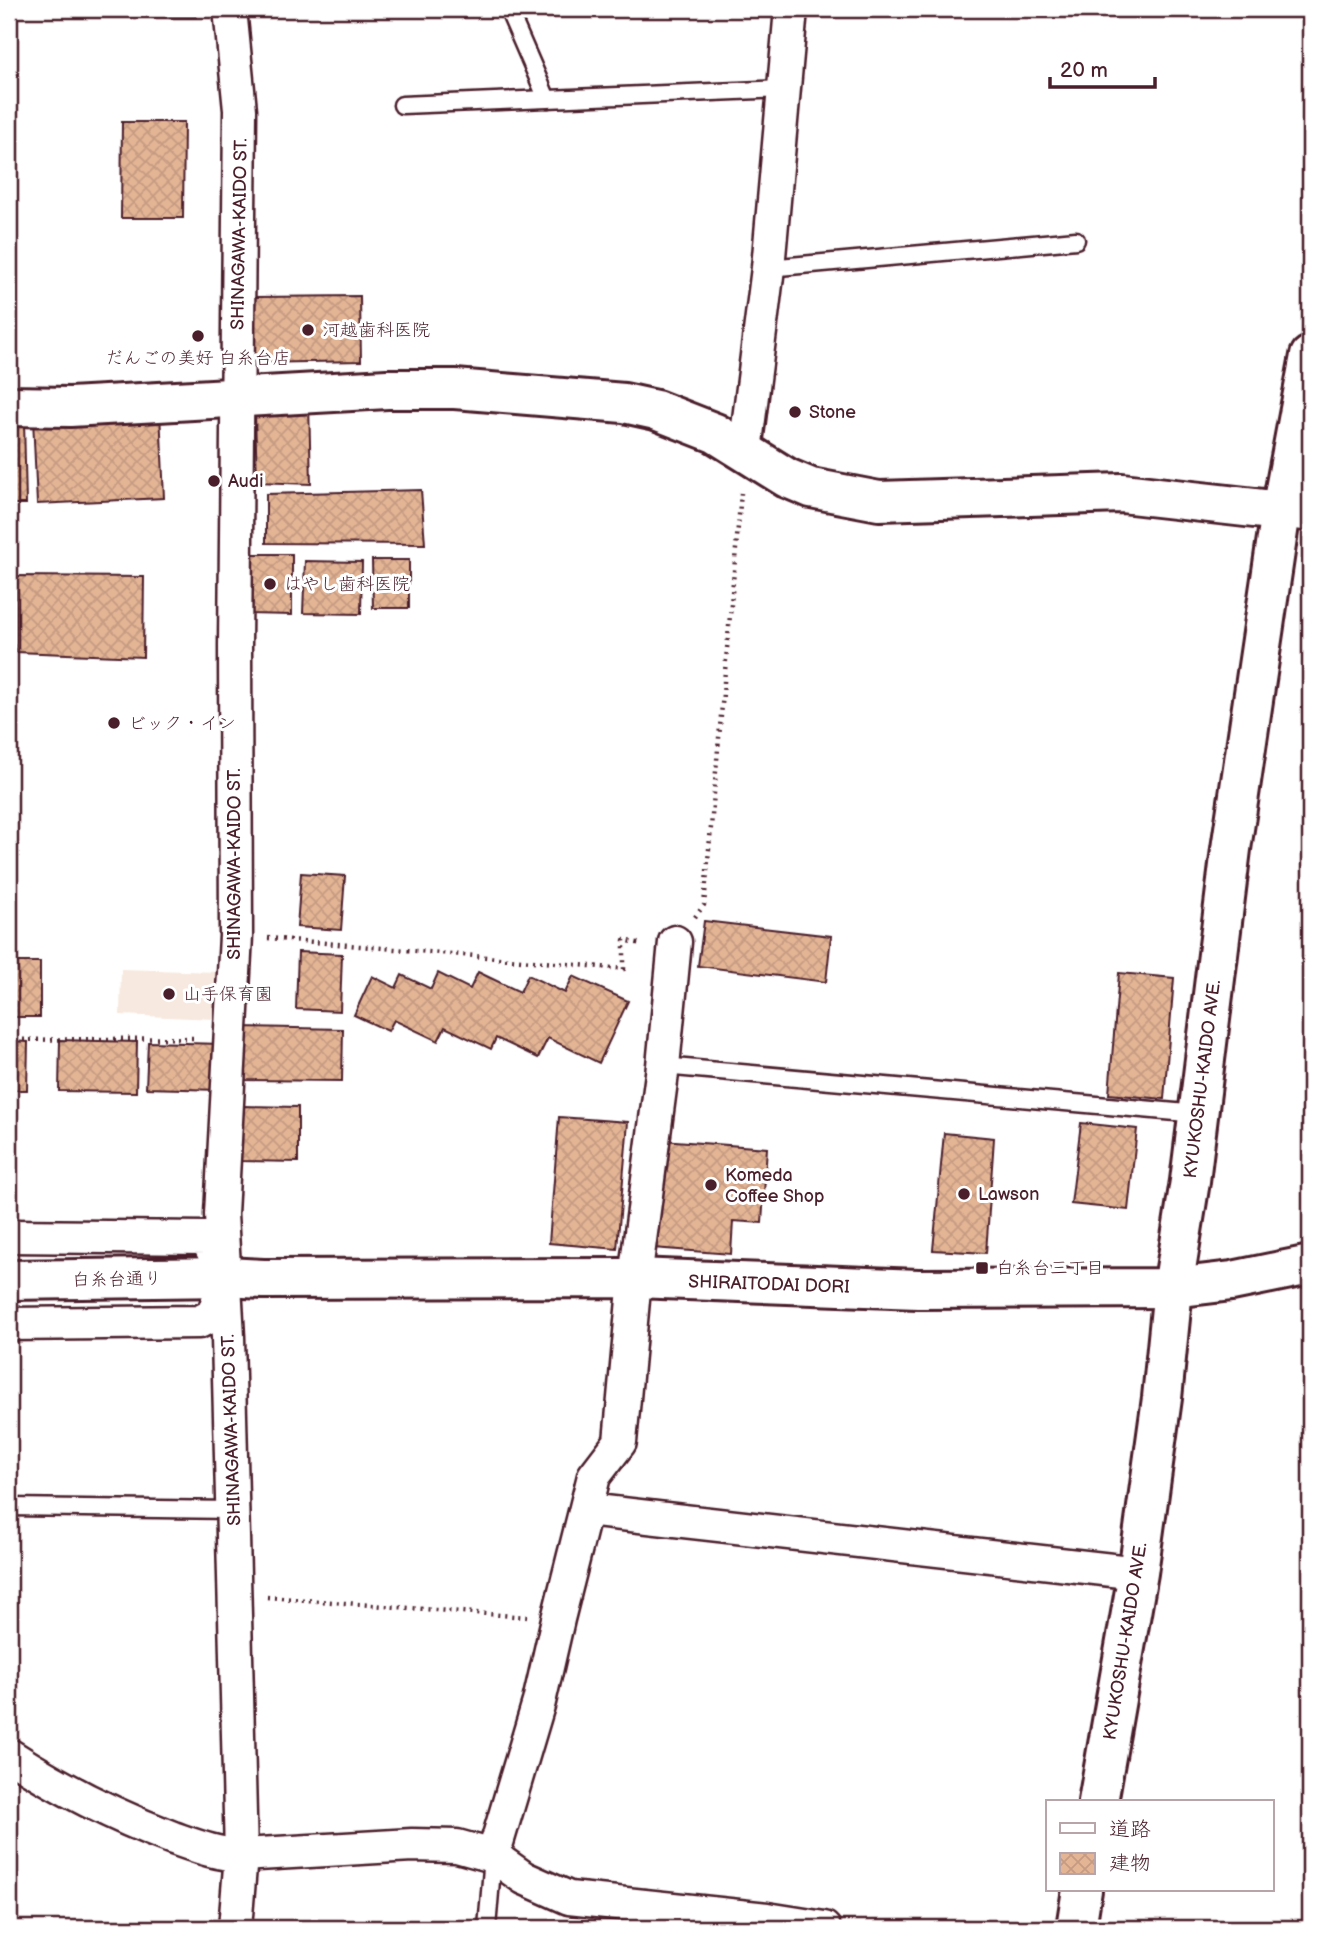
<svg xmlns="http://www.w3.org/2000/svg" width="1319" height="1937" viewBox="0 0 1319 1937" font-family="'Balsamiq Sans','Klee One',sans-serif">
<defs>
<pattern id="building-cross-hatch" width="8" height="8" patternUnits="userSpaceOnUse" patternTransform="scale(1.75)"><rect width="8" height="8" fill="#e4b595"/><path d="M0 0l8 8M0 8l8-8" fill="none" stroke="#c59b81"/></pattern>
</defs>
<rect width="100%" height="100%" fill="#fff"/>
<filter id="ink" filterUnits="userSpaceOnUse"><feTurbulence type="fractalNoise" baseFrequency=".0143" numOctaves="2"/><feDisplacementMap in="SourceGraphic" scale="14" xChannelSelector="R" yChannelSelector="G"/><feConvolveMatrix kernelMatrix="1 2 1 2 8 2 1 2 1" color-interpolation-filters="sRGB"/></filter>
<g filter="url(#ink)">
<!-- built -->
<polygon fill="#f7e9df" points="121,969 218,972 216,1019 120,1015"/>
<!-- building -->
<g fill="url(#building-cross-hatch)" stroke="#4a1f2b" stroke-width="2">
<polygon points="118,9 196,9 196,17 118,16"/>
<polygon points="122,122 184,122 183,218 121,218"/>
<polygon points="360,296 361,361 255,363 255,297"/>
<polygon points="309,403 311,484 257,482 255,414"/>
<polygon points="160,412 164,498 37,504 33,419"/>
<polygon points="24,420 26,504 9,504 9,421"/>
<polygon points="421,490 425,544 266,543 266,494"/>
<polygon points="249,554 292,554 292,615 248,614"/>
<polygon points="372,560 409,560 409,608 373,608"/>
<polygon points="305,561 362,562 361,614 303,613"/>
<polygon points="16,576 144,577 143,657 16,652"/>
<polygon points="301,873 345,876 341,930 297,927"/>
<polygon points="704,921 831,936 826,982 698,966"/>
<polygon points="298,952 342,954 340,1011 296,1009"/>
<rect x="9" y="962" width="31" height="55"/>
<polygon points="478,972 520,992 528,975 565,993 573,976 628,1001 599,1063 548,1038 538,1058 496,1038 491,1049 445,1027 438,1041 394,1020 388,1031 354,1015 372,976 396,988 402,975 431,989 438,973 470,989"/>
<polygon points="1119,973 1174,978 1164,1099 1109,1094"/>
<polygon points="241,1027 343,1029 342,1081 240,1080"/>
<polygon points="60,1040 137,1042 136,1092 59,1091"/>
<polygon points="9,1041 28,1042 27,1090 9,1090"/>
<polygon points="148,1042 221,1044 220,1090 146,1088"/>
<polygon points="242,1106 298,1107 298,1162 241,1161"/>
<polygon points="559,1117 628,1122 617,1249 549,1243"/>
<polygon points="1081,1123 1137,1129 1128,1210 1071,1204"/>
<polygon points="944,1133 994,1138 986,1253 933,1250"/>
<polygon points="662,1140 767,1148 762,1223 733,1221 731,1254 653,1248"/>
</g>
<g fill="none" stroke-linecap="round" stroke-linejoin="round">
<defs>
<g id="service">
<polyline points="508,9 547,99"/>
<polyline points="402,105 783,89"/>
<polyline points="768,268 1076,240"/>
<polyline points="663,1066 1198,1114"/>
<polyline points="9,1507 233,1510"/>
<polyline points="487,1928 493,1856"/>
</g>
<g id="minor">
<polyline points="230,9 240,110 235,646 236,936 221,1214 228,1337 241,1855 235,1928"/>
<polyline points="745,451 768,268 791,9"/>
<polyline points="1281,511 1310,515"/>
<polyline points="9,1236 206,1238 226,1277 213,1315 199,1322 9,1324"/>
<polyline points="587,1510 1138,1573"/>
<path d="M9 1755C61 1789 115 1816 173 1838 196 1846 216 1854 241 1855L412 1845 457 1846 493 1856 524 1878 569 1898 767 1919 824 1928"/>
<polyline points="493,1856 539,1702 558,1619 594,1476 620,1442 635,1278 663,1066 675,942"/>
</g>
<g id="tertiary">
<polyline points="9,406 70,407 387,389 455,389 624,403 656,410 715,433 787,478 811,488 879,501 1122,493 1281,511"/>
<polyline points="9,1280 226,1277 263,1279 635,1278 918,1289 1173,1288 1232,1281 1310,1265"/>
</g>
<g id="secondary">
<polyline points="1098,1802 1138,1573 1162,1398 1173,1288 1190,1181 1231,849 1281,511 1310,356"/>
<polyline points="1076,1928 1082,1890"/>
</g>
</defs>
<!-- service casing -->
<use href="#service" stroke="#4a1f2b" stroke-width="21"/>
<!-- minor casing -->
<use href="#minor" stroke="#4a1f2b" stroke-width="37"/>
<!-- tertiary casing -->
<use href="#tertiary" stroke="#4a1f2b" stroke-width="44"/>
<!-- secondary casing -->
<use href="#secondary" stroke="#4a1f2b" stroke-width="44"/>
<!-- path -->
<g stroke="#4a1f2b" stroke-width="4.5" stroke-dasharray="2 5" stroke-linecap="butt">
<polyline points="695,917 704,905 741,493"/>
<polyline points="268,938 624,969 624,940 642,944"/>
<polyline points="9,1040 197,1038"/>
<polyline points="267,1597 527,1617"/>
</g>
<!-- service -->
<use href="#service" stroke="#fff" stroke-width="16"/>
<!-- minor -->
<use href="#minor" stroke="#fff" stroke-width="32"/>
<!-- tertiary -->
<use href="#tertiary" stroke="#fff" stroke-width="38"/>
<!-- secondary -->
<use href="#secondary" stroke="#fff" stroke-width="38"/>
</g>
</g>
<!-- markers -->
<g fill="#4a1f2b" stroke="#fff" stroke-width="2.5">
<circle cx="308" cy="330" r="7"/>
<circle cx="198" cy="336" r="7"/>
<circle cx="795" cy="412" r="7"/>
<circle cx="214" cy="481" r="7"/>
<circle cx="270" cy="584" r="7"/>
<circle cx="114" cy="723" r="7"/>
<circle cx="169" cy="994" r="7"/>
<circle cx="711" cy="1185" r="7"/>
<circle cx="964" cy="1194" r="7"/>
<rect x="975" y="1261" width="14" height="14" rx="3.5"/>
</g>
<g text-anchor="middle" stroke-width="6" stroke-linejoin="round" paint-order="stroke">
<!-- street labels -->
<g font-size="18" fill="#4a1f2b" stroke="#fff">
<text transform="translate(239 234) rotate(-89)" y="6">SHINAGAWA-KAIDO ST.</text>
<text transform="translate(234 864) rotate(-90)" y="6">SHINAGAWA-KAIDO ST.</text>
<text transform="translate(1202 1079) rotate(-83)" y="6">KYUKOSHU-KAIDO AVE.</text>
<text transform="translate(117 1279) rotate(-1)" y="6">白糸台通り</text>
<text transform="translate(769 1284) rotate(2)" y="6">SHIRAITODAI DORI</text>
<text transform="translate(231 1430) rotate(-92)" y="6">SHINAGAWA-KAIDO ST.</text>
<text transform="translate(1125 1641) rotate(-81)" y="6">KYUKOSHU-KAIDO AVE.</text>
</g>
<!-- poi labels -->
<g font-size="18" fill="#4a1f2b" stroke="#fff" text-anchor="start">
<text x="322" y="336">河越歯科医院</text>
<text x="198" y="364" text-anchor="middle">だんごの美好 白糸台店</text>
<text x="809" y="418">Stone</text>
<text x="228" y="487">Audi</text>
<text x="284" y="590">はやし歯科医院</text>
<text x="128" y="729">ビック・イン</text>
<text x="183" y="1000">山手保育園</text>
<text x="725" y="1181">Komeda<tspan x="725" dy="21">Coffee Shop</tspan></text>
<text x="978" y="1200">Lawson</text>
<text x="996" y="1274">白糸台三丁目</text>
</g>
</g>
<!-- margin -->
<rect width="1319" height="1937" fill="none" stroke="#fff" stroke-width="35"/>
<rect x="18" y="18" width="1284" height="1902" fill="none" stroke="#4a1f2b" stroke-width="2.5" filter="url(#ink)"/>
<!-- legend -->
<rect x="1046" y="1800" width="228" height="91" fill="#ffffff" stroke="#b7a5aa" stroke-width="2"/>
<rect x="1060" y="1823" width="35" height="10" fill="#ffffff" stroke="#b7a5aa" stroke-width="2"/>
<text x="1109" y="1836" font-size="21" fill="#4a1f2b">道路</text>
<rect x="1060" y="1853" width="35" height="21" fill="url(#building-cross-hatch)" stroke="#b7a5aa" stroke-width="2"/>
<text x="1109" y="1870" font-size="21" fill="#4a1f2b">建物</text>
<!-- scale -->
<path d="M1050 77v10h105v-10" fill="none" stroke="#4a1f2b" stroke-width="3.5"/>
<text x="1060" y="77" font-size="21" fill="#4a1f2b" stroke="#ffffff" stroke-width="5" paint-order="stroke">20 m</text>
</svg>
